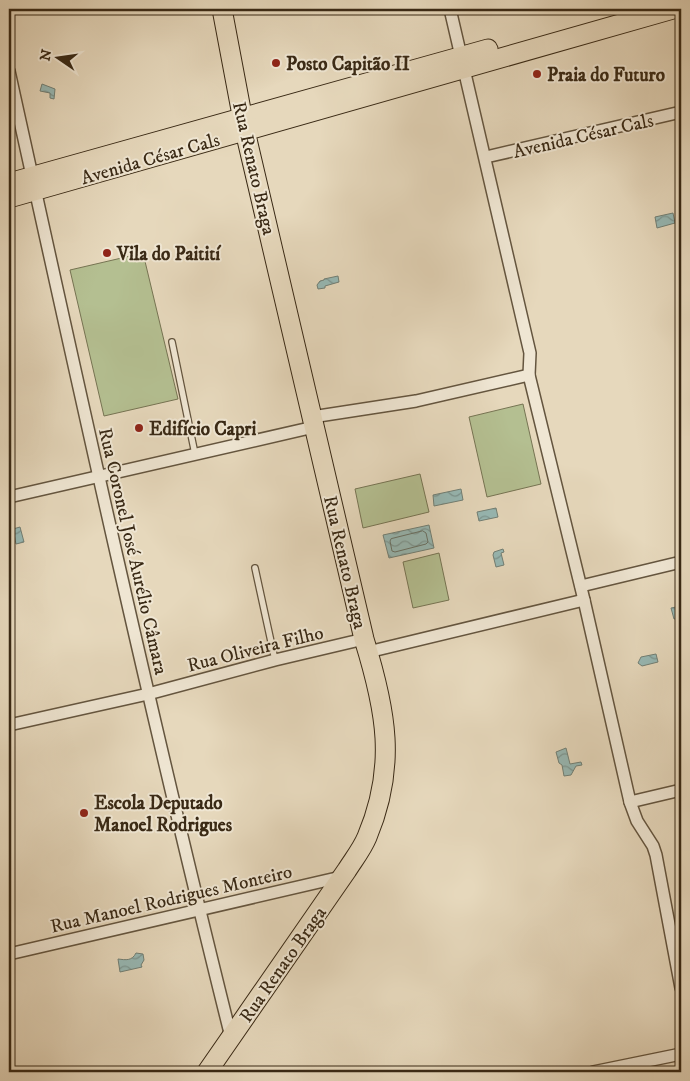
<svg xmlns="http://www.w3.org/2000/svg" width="690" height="1081" viewBox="0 0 690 1081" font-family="'IM FELL DW Pica',serif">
<defs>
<pattern id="water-waves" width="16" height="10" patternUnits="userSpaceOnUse" patternTransform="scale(1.25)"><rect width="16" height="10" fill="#97b9b5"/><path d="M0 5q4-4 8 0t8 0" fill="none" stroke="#7c9692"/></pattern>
</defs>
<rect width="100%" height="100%" fill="#e6d8bc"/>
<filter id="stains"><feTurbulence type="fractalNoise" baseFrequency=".004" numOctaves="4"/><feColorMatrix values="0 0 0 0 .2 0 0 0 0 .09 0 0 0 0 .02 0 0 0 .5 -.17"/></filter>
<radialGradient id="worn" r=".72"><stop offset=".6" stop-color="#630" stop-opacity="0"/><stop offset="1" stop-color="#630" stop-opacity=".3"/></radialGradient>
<!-- grass -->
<g fill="#b4bf91" stroke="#767453">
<polygon points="143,253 178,399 104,416 70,270"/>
<polygon points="523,404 541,484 487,497 469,417"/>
<polygon points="420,474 429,512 363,528 355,489"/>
<polygon points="439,553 449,600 413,608 403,562"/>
</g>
<!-- water -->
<g fill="url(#water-waves)" stroke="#717f75">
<polygon points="42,84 55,89 54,99 50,98 50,93 40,91"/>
<polygon points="673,213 675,223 657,228 655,217"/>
<polygon points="338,276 339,282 325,286 325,288 318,289 317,285 320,281 324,280 324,279"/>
<polygon points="461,489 463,500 434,506 433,495"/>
<polygon points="496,508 498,517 479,521 477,512"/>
<polygon points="429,525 434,548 389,558 383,535"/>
<polygon points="20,527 24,542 16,544 13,529"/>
<polygon points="503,549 504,552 501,553 504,565 496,567 493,555 494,552"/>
<polygon points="681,606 681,618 674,619 671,608"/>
<polygon points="656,654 658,662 642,666 638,663 641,657"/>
<polygon points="566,748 570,764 581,762 582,765 576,766 571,775 564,776 562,765 559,763 556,752"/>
<path d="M136 953 143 954 144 960 141 965 142 967 120 972 118 959C126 960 132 961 136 953Z"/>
</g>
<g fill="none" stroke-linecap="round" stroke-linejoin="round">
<!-- shore -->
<polygon stroke="#687165" stroke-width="1" points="423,531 426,533 428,542 426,544 395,552 392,551 390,541 391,539"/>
<defs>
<g id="service">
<polyline points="172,342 195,454"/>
<polyline points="255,568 275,660"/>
</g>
<g id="minor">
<polyline points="450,9 530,353 529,375 584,600 630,802 637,821 653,846 656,855 681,988"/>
<path d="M9 71C80 394 151 717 231 1037"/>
<polyline points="486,157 681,112"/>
<polyline points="312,417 416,401 529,375"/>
<polyline points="9,497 314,427"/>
<polyline points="581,586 681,562"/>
<polyline points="368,652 584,600"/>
<polyline points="9,725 148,694 275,660 364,639"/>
<polyline points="630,802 681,790"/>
<polyline points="9,954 341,877"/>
<polyline points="593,1072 681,1054"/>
</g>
<g id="primary">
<polyline points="9,183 488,49"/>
<polyline points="9,198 673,9"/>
<path d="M207 1072 347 870C354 859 362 849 367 837 397 766 386 710 364 639L245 131 222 9"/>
</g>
</defs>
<!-- service casing -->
<use href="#service" stroke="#64553f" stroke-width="8"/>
<!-- minor casing -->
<use href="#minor" stroke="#64553f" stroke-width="14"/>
<!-- primary casing -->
<use href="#primary" stroke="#392915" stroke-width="21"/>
<!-- service -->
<use href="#service" stroke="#efe6d3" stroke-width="5.5"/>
<!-- minor -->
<use href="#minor" stroke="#efe6d3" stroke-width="11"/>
<!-- primary -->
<use href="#primary" stroke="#e6d8bc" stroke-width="19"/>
</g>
<!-- markers -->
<g fill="#8f2418" stroke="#efe6d3" stroke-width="2">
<circle cx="276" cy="63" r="5"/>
<circle cx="537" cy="74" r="5"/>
<circle cx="107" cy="253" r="5"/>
<circle cx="139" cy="428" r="5"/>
<circle cx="84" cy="813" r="5"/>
</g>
<g text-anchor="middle" stroke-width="4" stroke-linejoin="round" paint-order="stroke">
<!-- poi labels -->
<g font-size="19" font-weight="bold" fill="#392915" stroke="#efe6d3" text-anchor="start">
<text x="286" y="70">Posto Capitão II</text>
<text x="547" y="81">Praia do Futuro</text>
<text x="117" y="260">Vila do Paitití</text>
<text x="149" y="435">Edifício Capri</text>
<text x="94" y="809">Escola Deputado<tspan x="94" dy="22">Manoel Rodrigues</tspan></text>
</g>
<!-- street labels -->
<g font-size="19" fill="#392915" stroke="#efe6d3">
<text transform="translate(583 135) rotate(-13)" y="7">Avenida César Cals</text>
<text transform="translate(150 158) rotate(-16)" y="7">Avenida César Cals</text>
<text transform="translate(255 168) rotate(77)" y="7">Rua Renato Braga</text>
<text transform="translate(134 551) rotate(77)" y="7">Rua Coronel José Aurélio Câmara</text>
<text transform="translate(346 562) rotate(77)" y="7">Rua Renato Braga</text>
<text transform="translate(255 648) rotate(-14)" y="7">Rua Oliveira Filho</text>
<text transform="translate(171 898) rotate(-13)" y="7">Rua Manoel Rodrigues Monteiro</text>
<text transform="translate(282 964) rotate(-55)" y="7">Rua Renato Braga</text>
</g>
</g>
<!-- margin -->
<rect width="690" height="1081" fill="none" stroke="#e6d8bc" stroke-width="30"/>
<rect x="10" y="10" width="670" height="1061" fill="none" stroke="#392915" stroke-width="2.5"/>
<rect x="15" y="15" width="660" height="1051" fill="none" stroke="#392915"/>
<!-- north arrow -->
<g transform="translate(58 58) rotate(283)" stroke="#efe6d3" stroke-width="4" paint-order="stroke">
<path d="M0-4L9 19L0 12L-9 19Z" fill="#392915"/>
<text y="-8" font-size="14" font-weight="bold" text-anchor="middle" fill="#392915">N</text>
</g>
<rect width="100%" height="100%" filter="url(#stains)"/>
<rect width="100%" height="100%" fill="url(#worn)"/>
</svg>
